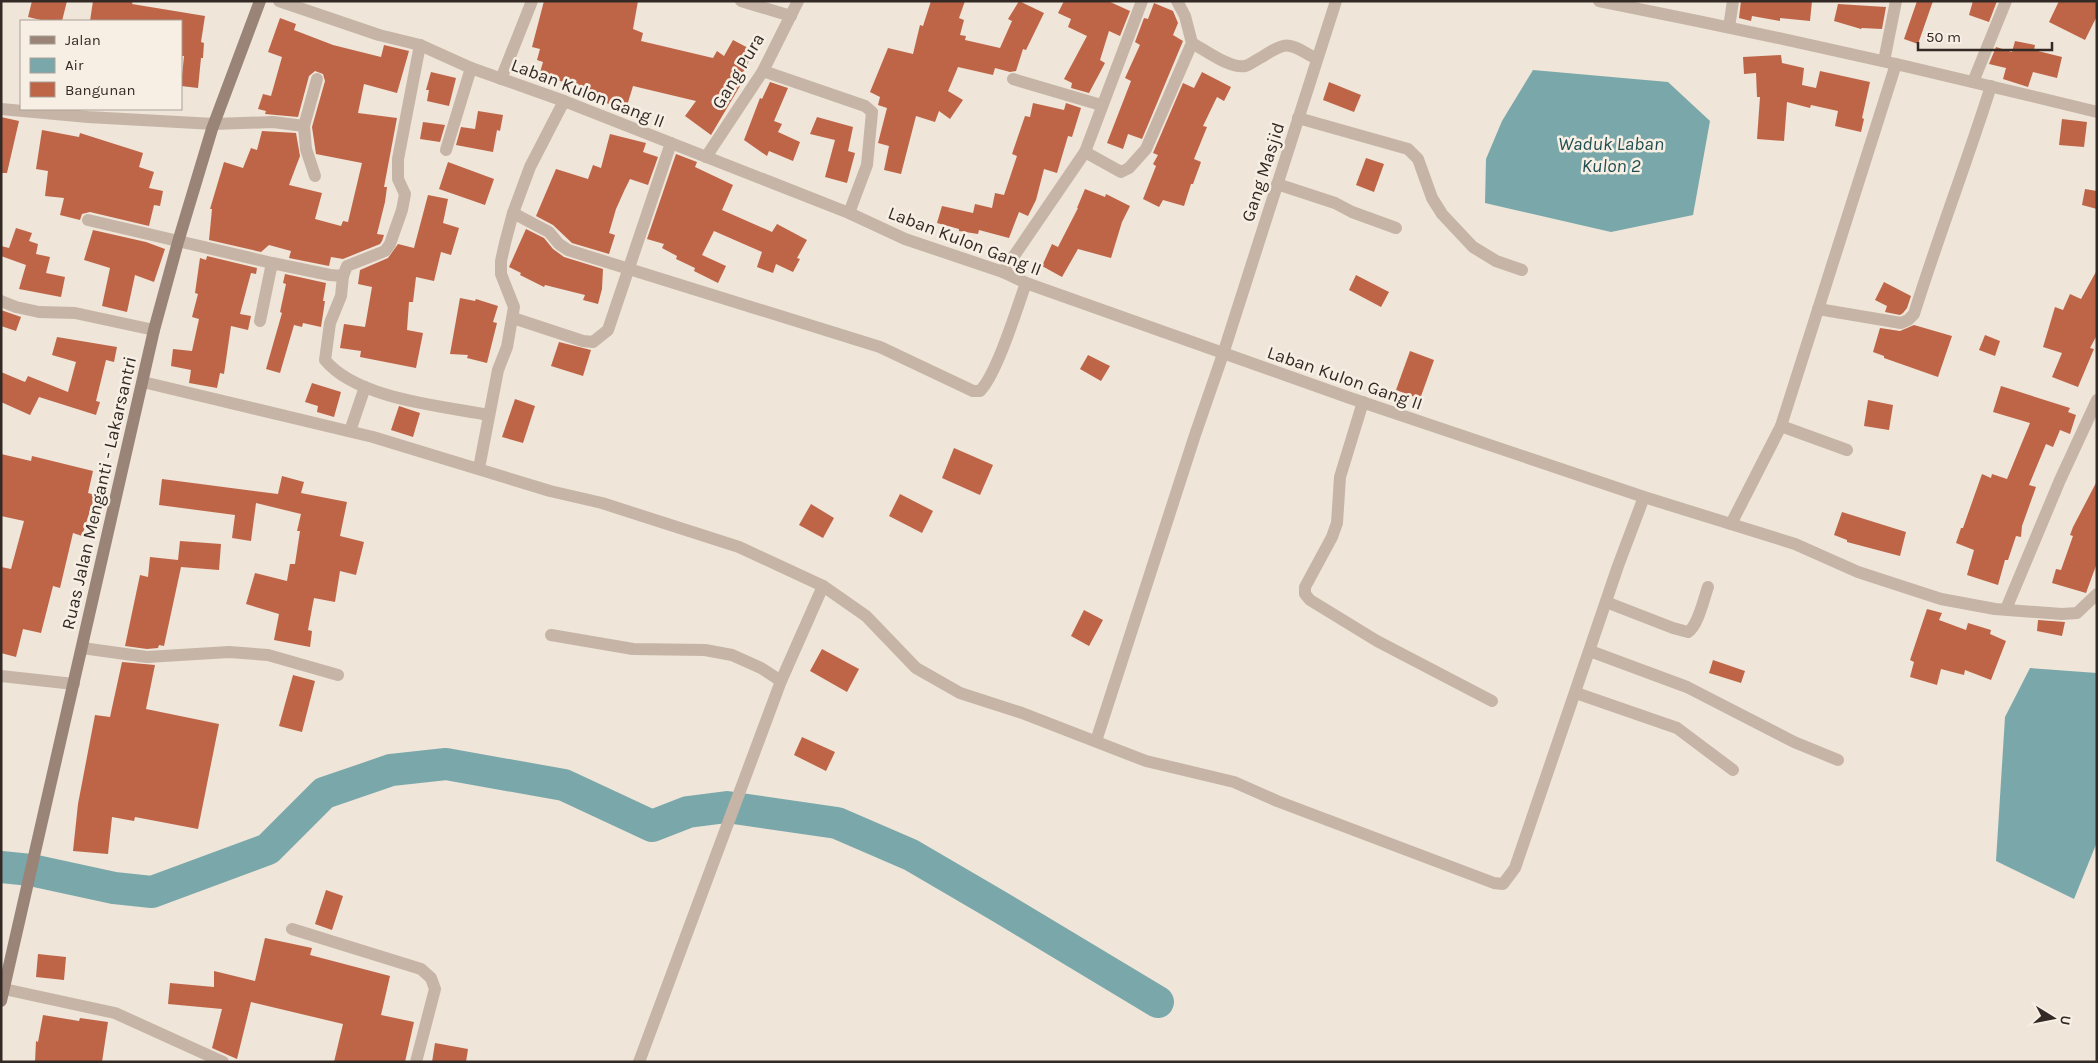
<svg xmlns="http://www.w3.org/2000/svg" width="2098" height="1063" viewBox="0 0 2098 1063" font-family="Karla,sans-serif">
<rect width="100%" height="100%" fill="#efe5d9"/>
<!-- water -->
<g fill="#7aa8aa">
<polygon points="1533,70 1668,82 1710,121 1693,215 1611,232 1485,203 1486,159 1502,121"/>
<polygon points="2030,668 2097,673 2097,842 2074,899 1996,861 2005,717"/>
</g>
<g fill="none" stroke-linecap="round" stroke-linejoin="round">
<!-- river -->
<polyline stroke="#7aa8aa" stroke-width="32" points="1,867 31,870 114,888 152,892 268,849 324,793 391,770 446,764 564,785 652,826 688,812 727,807 837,823 911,855 1000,907 1158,1002"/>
</g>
<!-- building -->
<g fill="#be6548">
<polygon points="32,1 67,1 62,21 45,21 28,17"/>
<polygon points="93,1 133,1 132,4 205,16 201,42 204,43 203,58 201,58 198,88 181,86 184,56 181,56 181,21 90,21"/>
<polygon points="544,1 638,1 633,29 643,33 641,41 713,58 717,51 724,56 733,40 754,51 737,84 740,86 711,135 685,116 696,101 633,86 626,109 606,103 607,100 588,92 589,88 539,76 543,62 537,60 540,49 532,47"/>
<polygon points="931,1 965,1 959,18 964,20 960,35 966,36 965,40 1000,48 1012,21 1008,19 1019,1 1044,13 1026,50 1023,49 1016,71 1010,72 995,68 993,75 958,67 948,91 963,100 950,119 939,111 935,122 916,116 901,174 884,170 889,146 878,143 887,108 878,105 880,97 870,92 888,48 913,54 920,25 923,26"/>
<polygon points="1064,1 1108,1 1130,11 1120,36 1109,31 1100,60 1105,63 1089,93 1071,88 1072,83 1064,79 1087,36 1068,27 1071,19 1058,13"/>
<polygon points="1741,1 1812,1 1810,21 1780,18 1780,21 1752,16 1751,21 1739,18"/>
<polygon points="1917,1 1933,1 1918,44 1904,39"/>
<polygon points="1973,1 1997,1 1989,22 1969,15"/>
<polygon points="2059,1 2097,1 2097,16 2085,40 2049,22"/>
<polygon points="1154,3 1173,11 1178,23 1173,35 1183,41 1142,139 1128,134 1123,149 1107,143 1131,81 1125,78 1140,45 1135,42 1144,18 1148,19"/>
<polygon points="1838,4 1886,7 1882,29 1862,28 1861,29 1834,21"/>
<polygon points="280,18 296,24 294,30 333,45 381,57 384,45 409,51 397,93 364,84 358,113 397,118 384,187 387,187 385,202 377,234 384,235 382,241 380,244 343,259 331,257 329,266 289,258 291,251 269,245 261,252 209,240 212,209 210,209 224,162 243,168 251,148 257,150 262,131 296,133 300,156 289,185 322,193 315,219 341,226 343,221 348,222 362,163 316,154 312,127 325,81 323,74 315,71 309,76 298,117 265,114 266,111 258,109 263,94 271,96 282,57 268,52"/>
<polygon points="2015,41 2035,45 2034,50 2062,57 2057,78 2033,72 2028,87 2003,79 2006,68 1989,64 1996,47 2012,52"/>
<polygon points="1781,55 1782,63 1804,68 1802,85 1816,88 1820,71 1870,82 1862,118 1864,119 1861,132 1835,126 1838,111 1811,105 1810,108 1787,102 1784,141 1757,139 1760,97 1757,97 1756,73 1744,74 1743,57"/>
<polygon points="431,72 456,78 449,106 427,101 429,90 426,90"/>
<polygon points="1202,72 1231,87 1224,101 1217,97 1203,126 1207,127 1194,159 1201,162 1193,184 1191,184 1184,206 1163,200 1159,207 1143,199 1156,166 1153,164 1158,155 1153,153 1183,83 1194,88"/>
<polygon points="770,82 788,88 774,121 782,124 778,132 800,142 793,161 769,151 767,156 744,140 760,98 762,99"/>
<polygon points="1329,82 1361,95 1354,112 1323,100"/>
<polygon points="1033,103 1064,110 1066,103 1081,108 1072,137 1068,136 1057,173 1044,169 1036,200 1028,216 1019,212 1009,238 979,230 978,234 959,231 959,229 937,223 942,206 973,213 975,204 992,208 995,193 1004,195 1017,156 1012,154 1025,116 1030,117"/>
<polygon points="478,111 503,115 500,131 497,130 493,152 456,145 461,127 475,129"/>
<polygon points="1,117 19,121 7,173 1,173"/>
<polygon points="817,117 853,127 848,151 855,153 847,183 825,177 835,140 810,134"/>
<polygon points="2062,119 2087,122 2084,147 2059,145"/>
<polygon points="423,122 445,125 440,142 420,139"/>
<polygon points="42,130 79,137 80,133 143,153 139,167 154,172 149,188 163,191 160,206 154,205 149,226 90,212 82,214 80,220 60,215 64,198 45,196 48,171 36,169"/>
<polygon points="610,134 646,143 643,152 658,157 648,185 630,179 625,189 616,209 609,233 615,235 609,254 572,243 553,225 536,216 556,169 588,179 593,165 601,168"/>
<polygon points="676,154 697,162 695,167 733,185 722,210 772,232 777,224 807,240 797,258 800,259 793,272 776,264 773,273 757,267 762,252 714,231 702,255 726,266 718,283 694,271 695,268 676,259 677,256 662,248 664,244 647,239"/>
<polygon points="1366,158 1384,164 1374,192 1356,185"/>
<polygon points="448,162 494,179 485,205 439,189"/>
<polygon points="1085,189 1105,197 1106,194 1130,206 1122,222 1111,258 1078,249 1062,277 1042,266 1052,244 1058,247 1078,208 1077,208"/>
<polygon points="2085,189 2097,191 2097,209 2082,205"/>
<polygon points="428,195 448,199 443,223 459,228 451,255 441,252 434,281 416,277 413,302 409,302 407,330 423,333 416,368 360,357 361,351 340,348 344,324 365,327 372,287 358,284 360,270 388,258 398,244 414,248"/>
<polygon points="16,228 32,233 29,241 38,244 36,254 50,257 46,273 65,277 61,297 19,289 26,265 1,256 1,246 9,248"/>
<polygon points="526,229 544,238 553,249 564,257 603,269 602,289 598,304 583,300 585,295 545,285 544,287 520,275 521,273 509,267"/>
<polygon points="93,230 146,242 165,249 154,282 135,275 127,312 102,306 110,268 84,260"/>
<polygon points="207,256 257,268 256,274 251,273 240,314 251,316 248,330 231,326 224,374 220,373 217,388 189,383 191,370 171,366 173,349 192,351 199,319 192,317 198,294 195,293 200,258 206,260"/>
<polygon points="2097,270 2097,335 2090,348 2094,349 2078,387 2052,377 2062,353 2043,347 2055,307 2063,310 2070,294 2081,299"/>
<polygon points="285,274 326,283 323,301 325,301 321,327 303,323 302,327 294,325 280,373 266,369 282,313 280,312 286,284 283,283"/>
<polygon points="1356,275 1389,292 1381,307 1349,290"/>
<polygon points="1884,282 1911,296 1907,308 1903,313 1900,315 1885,312 1887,306 1875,300"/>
<polygon points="460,298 475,301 476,299 498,306 493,322 497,323 487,363 467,358 468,355 450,354"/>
<polygon points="1,310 21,317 16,331 1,326"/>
<polygon points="1914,325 1952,336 1938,377 1884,358 1884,356 1873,352 1880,328 1900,331"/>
<polygon points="1985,335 2000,341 1995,356 1979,350"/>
<polygon points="57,337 117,347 114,362 106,360 96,401 100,402 96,415 39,397 30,415 1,402 1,372 25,382 28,376 68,392 76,362 52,355"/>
<polygon points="559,342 591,350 583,376 551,366"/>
<polygon points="1410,351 1434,360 1420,399 1396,390"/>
<polygon points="1088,355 1110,366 1101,381 1080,369"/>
<polygon points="312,383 341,392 334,417 317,412 318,406 305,402"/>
<polygon points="2001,386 2070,408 2068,412 2076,415 2070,434 2060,430 2053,447 2046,444 2029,485 2036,487 2022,526 2021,537 2016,536 2008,560 2005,560 1998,585 1967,575 1974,550 1956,543 1961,528 1963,528 1982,474 1991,478 1992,474 2007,479 2030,423 1993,412"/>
<polygon points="515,399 535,406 523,443 502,437"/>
<polygon points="1868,400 1893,405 1889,430 1864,426"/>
<polygon points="399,406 420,413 413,437 391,430"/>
<polygon points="954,448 993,465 980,495 942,478"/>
<polygon points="1,454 31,461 32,456 93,471 88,493 95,495 82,536 73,533 60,588 53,586 41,633 23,629 16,657 1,653 1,567 11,569 24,521 1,516"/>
<polygon points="282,476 304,482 301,493 347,502 340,536 364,542 356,575 340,571 335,602 314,598 308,630 312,631 310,647 274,640 279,614 246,604 255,573 287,581 290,564 295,564 300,531 297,531 301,514 256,503 251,541 232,538 235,515 159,505 162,479 278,494"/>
<polygon points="2097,481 2097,563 2086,593 2052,583 2056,569 2061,570 2073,536 2070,535 2073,527"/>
<polygon points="900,494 933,511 922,533 889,516"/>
<polygon points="811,504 834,518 823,538 799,525"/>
<polygon points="1842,512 1906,532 1900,556 1847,542 1847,540 1834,535"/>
<polygon points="180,541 221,544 219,570 181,567 164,646 159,645 158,648 147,649 125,646 140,575 148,577 150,557 178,560"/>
<polygon points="1927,609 1942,613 1939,620 1966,630 1968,623 1991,630 1990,634 2006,641 1991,680 1965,670 1964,675 1941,669 1937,685 1910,677 1914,662 1910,660"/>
<polygon points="1084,610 1103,620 1089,646 1071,636"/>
<polygon points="2038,620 2065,622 2062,636 2037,631"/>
<polygon points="822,649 859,669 847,692 810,671"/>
<polygon points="1713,660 1745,671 1741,683 1709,673"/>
<polygon points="122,662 155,665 146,709 219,724 198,829 135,817 134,821 112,817 108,854 73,851 78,804 95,715 110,717"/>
<polygon points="293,675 315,681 302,732 279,726"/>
<polygon points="802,737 835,752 826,771 794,755"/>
<polygon points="326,890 343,896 332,930 315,924"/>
<polygon points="265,938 312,948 310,955 390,976 381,1015 414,1022 405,1062 334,1062 343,1024 251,1002 237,1059 212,1048 222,1009 168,1004 170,983 214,987 214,971 255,981"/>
<polygon points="38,954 66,957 64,980 36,977"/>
<polygon points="43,1015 79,1021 80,1018 108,1022 102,1062 35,1062 36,1041 38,1042"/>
<polygon points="435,1043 468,1049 466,1062 432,1062"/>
</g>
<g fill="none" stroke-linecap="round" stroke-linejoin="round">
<!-- street -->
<g stroke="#c6b5a6" stroke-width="12">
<polyline points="279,1 379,35 420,45 471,68 564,101 849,213 905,239 1003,272 1026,283 1350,398 1644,497 1795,544 1858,572 1941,599 1995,609 2062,614 2077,613 2097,594"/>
<polyline points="741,1 791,16"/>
<path d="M1599 1C1766 34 1932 71 2097 112"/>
<polyline points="1729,27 1733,1"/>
<path d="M1192 43C1205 50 1230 69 1245 66 1250 65 1257 59 1262 57 1289 39 1289 44 1317 59"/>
<polyline points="1884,61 1896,1"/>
<polyline points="763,71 865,106 872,112 867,165 849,213"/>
<polyline points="501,79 532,1"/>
<polyline points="1013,79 1101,105"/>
<polyline points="1973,82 2006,1"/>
<polyline points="1,109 88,117 214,124 273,122 304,126"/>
<polyline points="1298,118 1408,149 1418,159 1432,198 1442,214 1473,247 1496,261 1522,270"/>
<polyline points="446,150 471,68"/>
<polyline points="1085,152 1121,172 1129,168 1146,149 1192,43 1185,16 1177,1"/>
<polyline points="706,157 763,71 798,1"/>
<polyline points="315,176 306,149 304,126 317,79"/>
<polyline points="1277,184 1335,203 1352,212 1396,228"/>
<path d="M513 213 549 232 559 244 568 250 880 347 973 391H980C997 374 1017 308 1026 283"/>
<polyline points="88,220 272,263 330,275 343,276 347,266 385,251 390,244 402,210 405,194 398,179 398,159 420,45"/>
<polyline points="1003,272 1085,152 1142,1"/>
<path d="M343 276 341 296 330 323 325 360C357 399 442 406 489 415"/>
<polyline points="1,301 16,307 39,312 75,313 154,330"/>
<path d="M1818 309 1901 323 1908 320 1914 314C1938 237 1967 162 1991 86"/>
<polyline points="513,318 583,341 593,342 608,330 671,143"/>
<polyline points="260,321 272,263"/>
<polyline points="143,382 373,437 550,491 602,503 739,547 823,586 866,616 916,668 960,693 1022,713 1146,761 1234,782 1277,801 1494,883 1503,884 1515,868 1618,566 1644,497"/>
<polyline points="1363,402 1340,477 1337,523 1332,537 1305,587 1305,594 1310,600 1377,641 1492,701"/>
<polyline points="1781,426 1847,450"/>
<polyline points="350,431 365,387"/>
<polyline points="479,468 498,370 507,347 514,307 501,274 501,261 505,243 513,213 530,167 564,101"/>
<polyline points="1731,524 1781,426 1896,64"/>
<path d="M1606 602 1673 628 1688 632C1698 626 1704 598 1708 587"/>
<polyline points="2006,609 2060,480 2097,400"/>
<polyline points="551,635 633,649 705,650 732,655 761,668 781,681"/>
<polyline points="82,648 147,657 229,652 268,655 338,675"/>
<polyline points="1590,651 1687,687 1794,742 1838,760"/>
<polyline points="1,676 74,684"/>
<polyline points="1576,693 1677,728 1733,770"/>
<polyline points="1096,741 1195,435 1223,354 1336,1"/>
<polyline points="292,929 421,969 431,978 435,989 416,1062"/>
<polyline points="4,989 115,1013 223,1062"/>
<polyline points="639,1062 781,681 823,586"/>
</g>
<!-- secondary -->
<polyline stroke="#998477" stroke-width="12" points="1,1001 154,330 178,242 212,129 260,1"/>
</g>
<g text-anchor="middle" stroke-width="5" stroke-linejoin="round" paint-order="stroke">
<!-- street labels -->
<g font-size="18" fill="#332a26" stroke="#f7efe4">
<text transform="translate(738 71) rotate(-59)" y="6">Gang Pura</text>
<text transform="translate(588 93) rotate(21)" y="6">Laban Kulon Gang II</text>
<text transform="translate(1263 172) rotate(-72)" y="6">Gang Masjid</text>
<text transform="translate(965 241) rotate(21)" y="6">Laban Kulon Gang II</text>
<text transform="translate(1345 378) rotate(19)" y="6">Laban Kulon Gang II</text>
<text transform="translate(99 493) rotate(-77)" y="6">Ruas Jalan Menganti - Lakarsantri</text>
</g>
<!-- water labels -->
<g font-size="19" font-style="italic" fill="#1f4d51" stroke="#f7efe4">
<text x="1611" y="150">Waduk Laban<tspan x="1611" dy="22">Kulon 2</tspan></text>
</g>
</g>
<!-- border -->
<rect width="2098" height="1063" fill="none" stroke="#332a26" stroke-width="5"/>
<!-- legend -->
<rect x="20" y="20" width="162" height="90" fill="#f7efe4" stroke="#a9a098"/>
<rect x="30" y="36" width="25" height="8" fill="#998477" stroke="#a9a098"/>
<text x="65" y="45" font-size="15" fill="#332a26">Jalan</text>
<rect x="30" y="58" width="25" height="15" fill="#7aa8aa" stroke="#a9a098"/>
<text x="65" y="70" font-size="15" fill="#332a26">Air</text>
<rect x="30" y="82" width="25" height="15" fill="#be6548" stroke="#a9a098"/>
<text x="65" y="95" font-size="15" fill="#332a26">Bangunan</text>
<!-- north arrow -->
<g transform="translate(2053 1018) rotate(100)" stroke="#f7efe4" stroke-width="4" paint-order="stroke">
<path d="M0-4L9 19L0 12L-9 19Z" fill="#332a26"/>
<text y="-8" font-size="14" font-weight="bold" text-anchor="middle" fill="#332a26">U</text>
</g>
<!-- scale -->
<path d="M1918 42v8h134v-8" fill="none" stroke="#332a26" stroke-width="2.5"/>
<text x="1926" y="42" font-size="15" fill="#332a26" stroke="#f7efe4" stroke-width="4" paint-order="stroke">50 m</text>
</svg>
